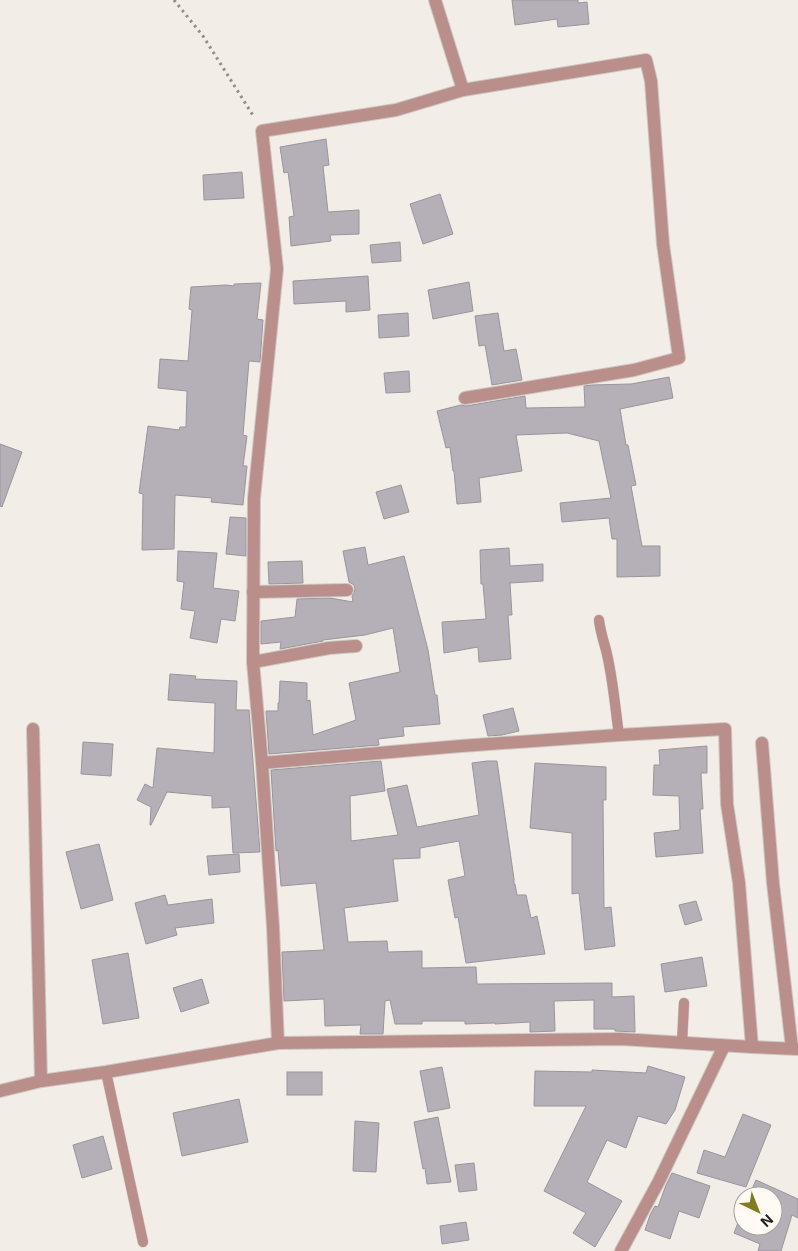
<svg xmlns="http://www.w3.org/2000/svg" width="798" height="1251" viewBox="0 0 798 1251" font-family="Inter,sans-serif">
<rect width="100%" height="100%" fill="#f2ede6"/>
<!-- building -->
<g fill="#b5b0b7" stroke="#99959c">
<polygon points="512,0 578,0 578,3 587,2 589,24 558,27 557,19 515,25"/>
<polygon points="326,139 329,165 323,166 328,212 359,210 359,234 330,235 331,241 291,246 289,217 294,216 288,172 284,173 280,147"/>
<polygon points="242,172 244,198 204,200 203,175"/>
<polygon points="440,194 453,234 423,244 410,204"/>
<polygon points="400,242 401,261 372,263 370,245"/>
<polygon points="368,276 370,310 346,312 346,301 294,304 293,281"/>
<polygon points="469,282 473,311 433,319 428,290"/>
<polygon points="261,283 257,319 263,320 260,362 249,361 243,435 247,436 243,466 247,466 243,505 211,502 212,498 175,495 174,549 142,550 143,494 139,493 148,426 179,430 180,427 186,427 187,391 158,388 160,359 188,361 192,310 189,309 191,287 226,285 234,286 234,284"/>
<polygon points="408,313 409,336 379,338 378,315"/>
<polygon points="498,313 504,351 516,349 522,380 492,385 485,345 479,346 475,316"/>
<polygon points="409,371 410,392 386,393 384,373"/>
<polygon points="669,377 673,398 620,409 626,445 628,445 636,485 631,486 642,546 660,546 660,576 617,577 617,539 612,539 609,518 562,522 560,503 611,498 599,441 567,433 516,435 522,471 479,478 481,502 457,504 454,471 453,471 450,447 446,448 437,411 461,405 466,406 525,396 526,408 585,407 584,386 592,385 631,384"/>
<polygon points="0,444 22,452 2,507 0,506"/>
<polygon points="401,485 409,512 384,519 376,492"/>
<polygon points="230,517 246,518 246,556 226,554"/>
<polygon points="365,547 368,565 404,556 428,650 435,695 437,695 440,724 403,727 404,736 378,739 379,745 269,754 266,711 278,711 278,703 279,703 280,681 307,683 307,701 310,700 313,735 356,720 349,683 400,672 393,628 365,635 323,640 323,641 280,649 281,642 261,644 261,621 295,617 297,599 330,598 353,602 352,596 354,593 355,589 354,585 349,582 343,551"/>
<polygon points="509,548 510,566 543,564 543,581 510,583 512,615 508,615 511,659 479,662 478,647 444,653 442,622 486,619 483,584 481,584 480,550"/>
<polygon points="178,551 217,553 213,588 239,591 235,621 221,619 217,643 190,638 195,611 181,609 184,582 177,581"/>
<polygon points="302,561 303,583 269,584 268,562"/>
<polygon points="170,674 196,676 195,679 237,681 236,710 249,710 260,852 233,853 230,807 212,808 212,796 167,792 151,825 150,825 151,807 137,800 145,784 153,788 157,748 214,753 215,703 168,700"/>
<polygon points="513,708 519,731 502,735 488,736 483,715"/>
<polygon points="83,742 113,744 111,776 81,774"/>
<polygon points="707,746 707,773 701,773 703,809 700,809 703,853 656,857 654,833 680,830 679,796 653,795 654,765 660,765 659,750"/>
<polygon points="381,761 385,791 350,796 351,841 398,835 387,789 407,785 417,827 479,815 472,763 487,761 497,761 514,879 514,884 515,884 517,895 526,895 531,918 537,916 545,954 466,963 458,917 455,918 448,880 465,876 459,841 420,848 420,858 393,859 398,901 344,908 348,942 387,941 388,952 422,951 422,968 476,967 477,984 612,983 612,997 634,996 635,1032 615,1031 615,1029 594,1029 594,1000 554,1001 555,1031 530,1032 530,1022 495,1024 495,1023 465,1024 465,1021 422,1021 422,1024 395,1024 390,1000 385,1001 383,1034 360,1034 361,1025 325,1026 324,999 284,1001 282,952 324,950 316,883 281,886 278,850 276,851 271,770"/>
<polygon points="535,763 606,767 606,800 603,800 604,908 611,907 615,946 585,950 579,893 572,894 572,833 530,828"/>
<polygon points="99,844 113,900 81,909 66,852"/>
<polygon points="239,854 240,872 209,875 207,856"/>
<polygon points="165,895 168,905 212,899 214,923 175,928 177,935 146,944 135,903"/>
<polygon points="696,901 702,920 685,925 679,905"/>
<polygon points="128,953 139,1018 103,1024 92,960"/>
<polygon points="702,957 707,986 665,992 661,964"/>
<polygon points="202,979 209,1003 181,1012 173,988"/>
<polygon points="648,1066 685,1077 675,1110 666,1124 638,1116 626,1148 607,1140 587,1182 622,1201 595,1247 573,1233 586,1213 544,1191 586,1106 534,1106 535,1071 592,1072 592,1070 646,1073"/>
<polygon points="442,1067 450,1108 428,1112 420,1071"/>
<rect x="287" y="1072" width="35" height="23"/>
<polygon points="239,1099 248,1142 182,1156 173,1113"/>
<polygon points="743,1114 771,1125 746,1187 697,1173 704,1150 725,1157"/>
<polygon points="438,1117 451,1182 427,1184 425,1168 423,1169 414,1122"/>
<polygon points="355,1121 379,1123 376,1172 353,1171"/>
<polygon points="103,1136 112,1169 82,1178 73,1145"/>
<polygon points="474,1163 477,1190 459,1192 455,1165"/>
<polygon points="672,1173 710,1186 699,1218 679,1211 670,1239 645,1230 650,1215 655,1206 658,1207 666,1185"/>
<polygon points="756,1180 798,1199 798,1218 792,1215 781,1251 758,1251 760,1244 734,1233 743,1210 743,1226 773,1226 773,1196 749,1196"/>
<polygon points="466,1222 469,1240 442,1244 440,1226"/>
</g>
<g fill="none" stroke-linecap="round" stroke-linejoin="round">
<defs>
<g id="service">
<path d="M599 620C600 630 603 639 606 650 613 678 615 707 619 735"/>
<polyline points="682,1043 684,1003"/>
<polyline points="106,1072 143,1242"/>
</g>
<g id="minor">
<polyline points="435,0 463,90"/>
<polyline points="253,592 347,590"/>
<polyline points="253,662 329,648 356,646"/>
<polyline points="33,729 41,1081"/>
<polyline points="762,743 773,883 792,1048"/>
<polyline points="262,763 461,746 619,735 725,729 727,804 739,883 752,1047"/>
<polyline points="278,1043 273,927 262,763 253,662 254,498 277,269 262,131 396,110 463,90 646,60 651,81 663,244 679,358 634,370 465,398"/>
<polyline points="0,1091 41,1081 106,1072 278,1043 621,1039 752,1047 798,1049"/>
<polyline points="621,1251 659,1181 724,1046"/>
</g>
</defs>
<!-- service casing -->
<use href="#service" stroke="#ccc8c2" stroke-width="11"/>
<!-- minor casing -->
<use href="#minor" stroke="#ccc8c2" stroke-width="14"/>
<!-- path -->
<polyline stroke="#918d88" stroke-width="3" stroke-dasharray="2.5 4" stroke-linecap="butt" points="174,0 203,36 254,117"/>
<!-- service -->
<use href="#service" stroke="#ba8e8b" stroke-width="10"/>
<!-- minor -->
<use href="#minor" stroke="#ba8e8b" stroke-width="12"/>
</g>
<!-- north arrow -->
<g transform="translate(758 1211) rotate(137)"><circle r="24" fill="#fffbf4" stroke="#a6a39e"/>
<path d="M0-4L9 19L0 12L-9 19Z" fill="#827b21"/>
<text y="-8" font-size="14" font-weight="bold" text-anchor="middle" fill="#211f1c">N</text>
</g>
</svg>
